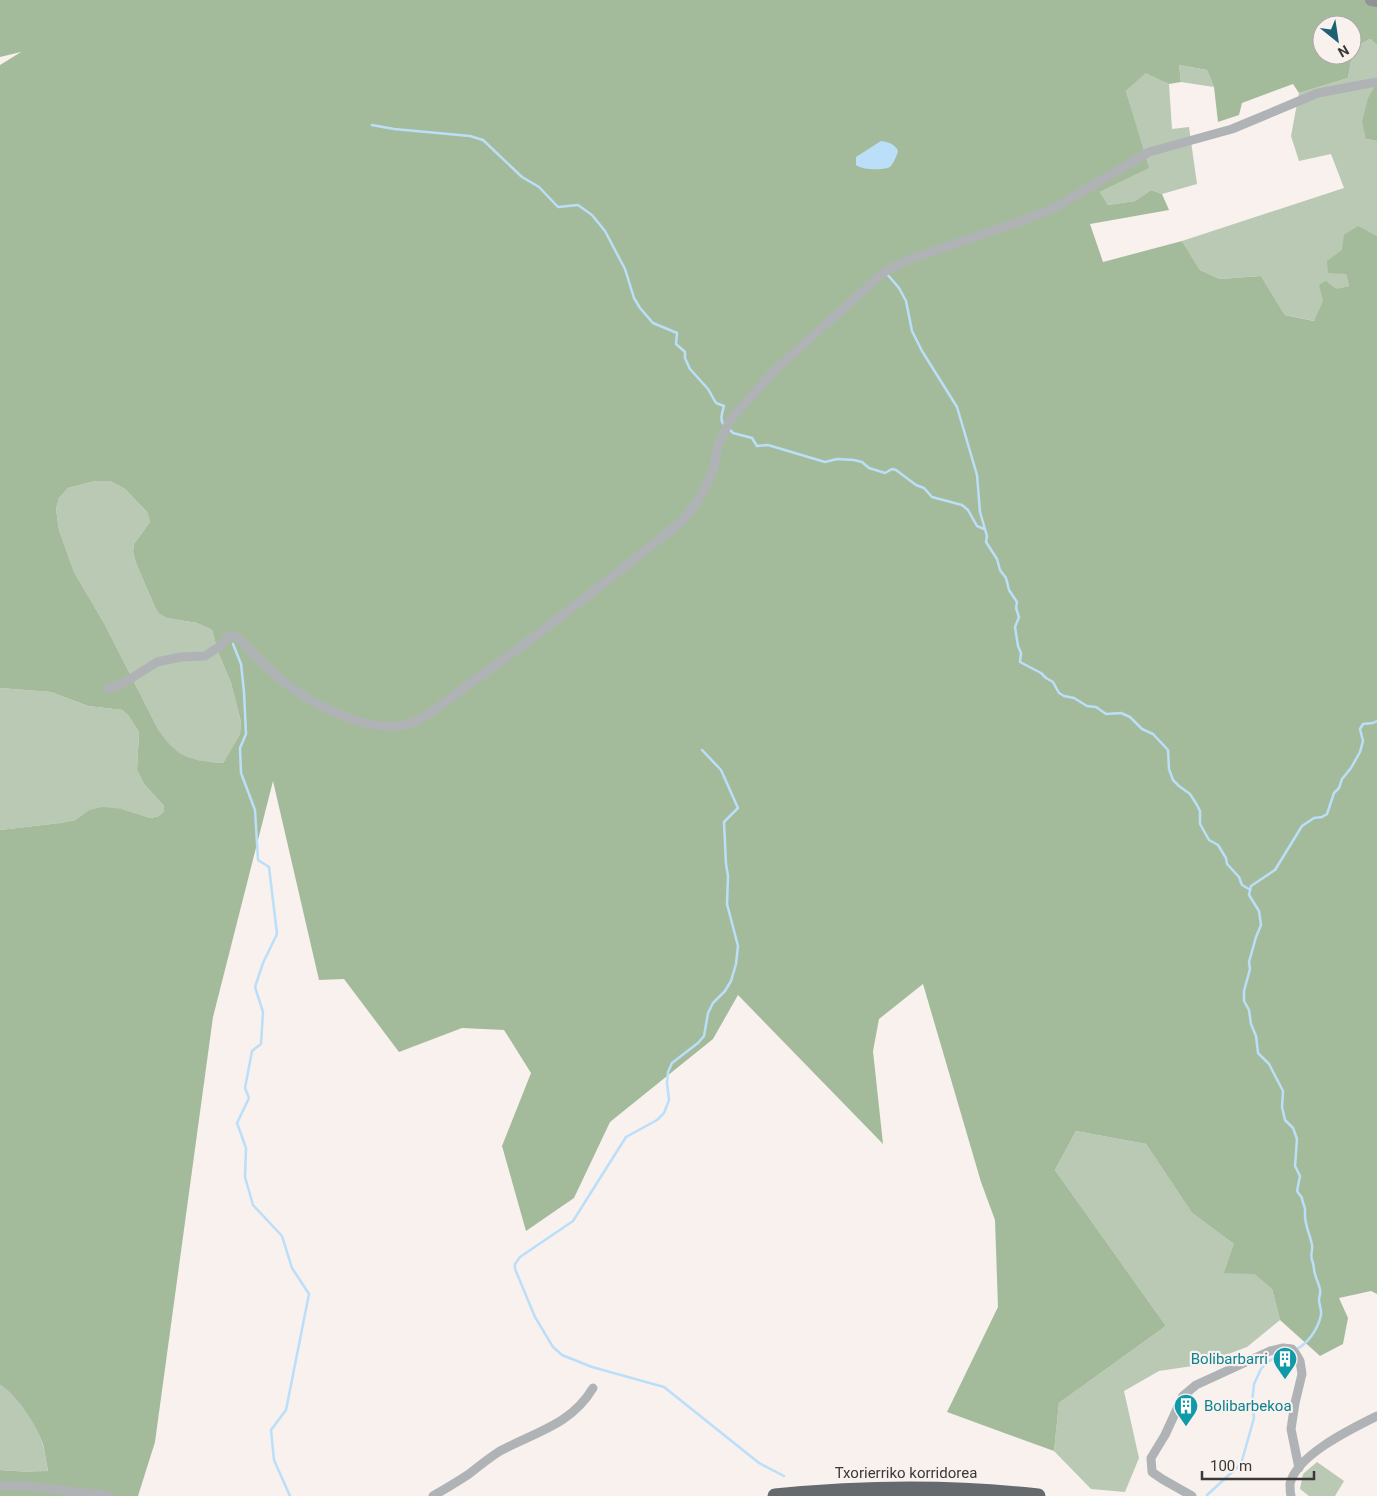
<svg xmlns="http://www.w3.org/2000/svg" width="1377" height="1496" viewBox="0 0 1377 1496" font-family="Roboto,sans-serif">
<rect width="100%" height="100%" fill="#f8f1ee"/>
<!-- green -->
<g fill="#bac9b4">
<path d="M1370 39 1377 45V83L1366 139 1377 141V236L1357 227 1346 274 1349 286C1326 291 1322 300 1315 321L1285 315 1261 276 1220 279 1200 270 1182 241 1344 188 1331 154 1299 161 1291 136 1299 93 1348 78 1353 48Z"/>
<polygon points="1179,65 1207,70 1214,87 1181,82"/>
<polygon points="1147,72 1169,84 1172,129 1189,127 1197,184 1162,194 1151,190 1135,201 1108,205 1100,192 1148,168 1126,91"/>
<path d="M95 481H110L125 489 149 514 150 522 134 544 133 552 136 563 154 605 167 618 197 623 212 630 218 652 231 683 241 722 240 734 223 763C188 760 178 760 158 729L104 623 74 572 59 530 56 509 59 498 68 488Z"/>
<polygon points="0,688 51,692 88,706 122,710 128,715 139,732 137,770 144,784 164,806 164,811 159,816 151,818 122,809 89,810 75,820 60,823 0,830"/>
<polygon points="1076,1131 1146,1144 1192,1213 1234,1244 1254,1274 1272,1289 1280,1320 1247,1347 1199,1365 1159,1371 1124,1391 1139,1458 1125,1492 1091,1489 1054,1451 1059,1403 1166,1326 1055,1170"/>
<path d="M0 1385C17 1395 38 1426 43 1445 45 1453 46 1463 48 1472H31L0 1470Z"/>
<polygon points="1317,1462 1344,1481 1335,1496 1309,1496 1300,1489 1303,1474"/>
</g>
<!-- forest -->
<g fill="#a4bb9b" fill-rule="evenodd">
<path d="M0 0H1377V45L1370 39 1353 48 1352 54V25H1322V55H1352L1348 78 1299 93 1293 84 1242 103 1239 115 1218 122 1214 87 1207 70 1179 65 1181 82 1169 84 1146 73 1126 91 1149 168 1100 192 1108 205 1135 201 1151 190 1162 194 1169 210 1090 224 1103 262 1182 241 1200 270 1220 279 1261 276 1285 315 1314 321 1323 300 1319 285 1326 281 1336 289 1349 286 1346 274 1328 273 1327 261 1342 250 1344 235 1358 226 1377 236V1294L1371 1291 1339 1298 1348 1318 1343 1344 1320 1356 1280 1320 1272 1289 1254 1274 1224 1273 1234 1244 1192 1213 1146 1144 1076 1131 1055 1170 1166 1326 1059 1403 1054 1451 947 1412 998 1307 995 1220 981 1182 923 984 879 1019 873 1051 883 1144 738 995 713 1039 610 1122 574 1198 526 1231 502 1146 531 1073 504 1030 462 1028 399 1052 344 979 319 980 273 781 213 1017 155 1442 138 1496H0V1470L31 1472 48 1471C46 1462 45 1453 43 1444 37 1426 17 1395 0 1385V830L60 823 75 820 89 810 103 807 122 809 151 818 159 816 164 811V806L144 784 137 770 139 732 128 715 122 710 88 706 51 692 0 688V65L21 52 0 57ZM95 481H110L125 489 148 513 150 522 134 544 133 552 136 563 154 605 159 613 167 618 197 623 212 630 218 652 231 683 241 722 240 734 223 763C189 760 178 759 158 729L104 623 74 572 59 530 56 509 59 498 68 488Z"/>
<polygon points="1377,83 1377,141 1366,139 1362,122 1368,98"/>
</g>
<!-- water -->
<path fill="#bbdef9" d="M881 141C888 142 895 144 898 151 897 155 894 162 891 166 887 171 861 170 856 165V157Z"/>
<g fill="none" stroke-linecap="round" stroke-linejoin="round">
<!-- stream -->
<g stroke="#bbdef9" stroke-width="2.5">
<path d="M372 125 394 129 470 136 483 140 522 177 539 187 558 207 578 205 592 215 605 231 625 269 634 298 640 308 653 323 677 333 676 344 685 352V358L690 369 708 389 716 403 724 406C722 414 719 420 725 426"/>
<polyline points="887,274 899,288 906,301 912,331 922,351 957,407 977,475 980,512 987,536 986,542 997,559 1000,570 1006,578 1009,590 1017,602 1016,608 1019,617 1015,627 1018,646 1021,653 1020,662 1041,673 1046,678 1053,682 1059,693 1064,696 1074,698 1087,706 1096,707 1106,714 1121,713 1130,717 1142,729 1153,734 1168,750 1169,769 1173,780 1179,786 1190,794 1197,805 1200,811 1200,824 1209,840 1218,845 1226,858 1227,864 1239,877 1242,885 1249,889"/>
<polyline points="729,429 733,433 752,438 757,446 768,445 825,462 837,459 854,460 862,462 869,468 885,473 892,469 896,470 916,485 924,488 932,497 962,505 968,510 977,526 984,529"/>
<polyline points="233,644 241,664 244,692 246,734 240,748 241,773 255,810 258,860 269,867 277,934 263,963 255,987 263,1012 261,1044 252,1051 245,1088 249,1098 237,1123 246,1148 245,1177 253,1205 282,1236 292,1268 309,1294 286,1410 271,1430 274,1460 290,1496"/>
<polyline points="702,750 721,770 738,808 724,822 726,864 728,876 727,904 738,946 736,964 731,981 725,991 713,1003 708,1013 704,1036 698,1043 672,1063 668,1072 667,1083 669,1100 664,1113 657,1120 626,1137 573,1221 520,1257 515,1264 515,1269 535,1317 553,1347 562,1355 592,1367 664,1387 759,1463 784,1476"/>
<path d="M1295 1350C1308 1344 1318 1329 1321 1315 1322 1311 1319 1304 1319 1300 1319 1296 1321 1293 1320 1289 1319 1284 1316 1279 1315 1274 1313 1268 1315 1268 1312 1260 1310 1255 1313 1250 1312 1245 1310 1233 1304 1225 1305 1212 1306 1207 1302 1203 1302 1198L1297 1191 1300 1176 1295 1166 1297 1139 1293 1128 1285 1120 1282 1107 1283 1091 1269 1064 1258 1053 1256 1036 1251 1024 1249 1010 1244 1001V991L1250 969 1249 962 1256 937 1261 925 1259 911 1249 895 1251 886 1275 870 1302 826 1314 818 1322 817 1327 814 1334 793 1339 788 1342 779 1351 768 1360 752 1363 741 1360 729 1363 724 1373 723 1377 721"/>
<polyline points="1207,1495 1241,1464 1254,1418 1252,1403 1254,1384 1261,1369 1266,1363 1274,1358 1290,1352"/>
</g>
<!-- street -->
<g stroke="#b0b3b5" stroke-width="9">
<path d="M108 689 124 683 157 662 181 657 205 656 223 644 227 638 233 635 240 640C256 657 274 675 293 689 320 708 371 733 405 725 427 719 451 697 469 684 542 633 612 577 682 521L697 502 706 486 713 470 718 445 730 420 775 370 884 272 910 259 1019 222 1054 208 1149 152 1232 129 1318 93 1377 82"/>
<polyline points="0,1486 28,1486 110,1496"/>
<path d="M433 1496C445 1489 457 1482 469 1474 479 1466 489 1458 500 1451 535 1432 571 1425 593 1388"/>
<polyline points="1192,1496 1162,1479 1152,1472 1151,1458 1165,1435 1183,1396 1196,1385 1270,1351 1283,1348 1292,1349 1296,1354 1300,1361 1302,1374 1295,1403 1291,1429 1299,1468"/>
<path d="M1291 1496C1290 1492 1290 1488 1290 1484 1296 1455 1353 1428 1377 1416"/>
</g>
<!-- secondary -->
<polyline stroke="#909497" stroke-width="12" points="1371,0 1377,1"/>
<!-- highway -->
<path stroke="#656a6e" stroke-width="15" d="M775 1496C863 1487 950 1486 1038 1496"/>
</g>
<!-- icons -->
<defs>
<symbol id="building-pin" viewBox="-11 -11 22 30"><path d="M0 17L-7.5 6A9.5 9.5 0 1 1 7.5 6Z" fill="#0f9aa8" stroke="#f8f1ee"/><path d="M-4-6H4V6H1V3H-1V6H-4ZM-2.5-4.3h1.7v1.8h-1.7ZM.8-4.3h1.7v1.8H.8ZM-2.5-1h1.7V.8h-1.7ZM.8-1h1.7V.8H.8Z" fill="#fff"/></symbol>
</defs>
<g fill-rule="evenodd">
<use href="#building-pin" x="1271" y="1345" width="28" height="38"/>
<use href="#building-pin" x="1172" y="1392" width="28" height="38"/>
</g>
<g text-anchor="middle" stroke-width="4.5" stroke-linejoin="round" paint-order="stroke">
<!-- culture labels -->
<g font-size="15" fill="#0d838f" stroke="#f8f1ee" text-anchor="end">
<text x="1268" y="1364">Bolibarbarri</text>
<text x="1204" y="1411" text-anchor="start">Bolibarbekoa</text>
</g>
<!-- street labels -->
<g font-size="15" fill="#3b3937" stroke="#f8f1ee">
<text x="906" y="1478">Txorierriko korridorea</text>
</g>
</g>
<!-- north arrow -->
<g transform="translate(1337 40) rotate(150)"><circle r="24" fill="#f8f1ee" stroke="#aca7a5"/>
<path d="M0-4L9 19L0 12L-9 19Z" fill="#1d6073"/>
<text y="-8" font-size="14" font-weight="bold" text-anchor="middle" fill="#3b3937">N</text>
</g>
<!-- scale -->
<path d="M1202 1471v8h112v-8" fill="none" stroke="#3b3937" stroke-width="2.5"/>
<text x="1210" y="1471" font-size="15" fill="#3b3937" stroke="#f8f1ee" stroke-width="4" paint-order="stroke">100 m</text>
</svg>
